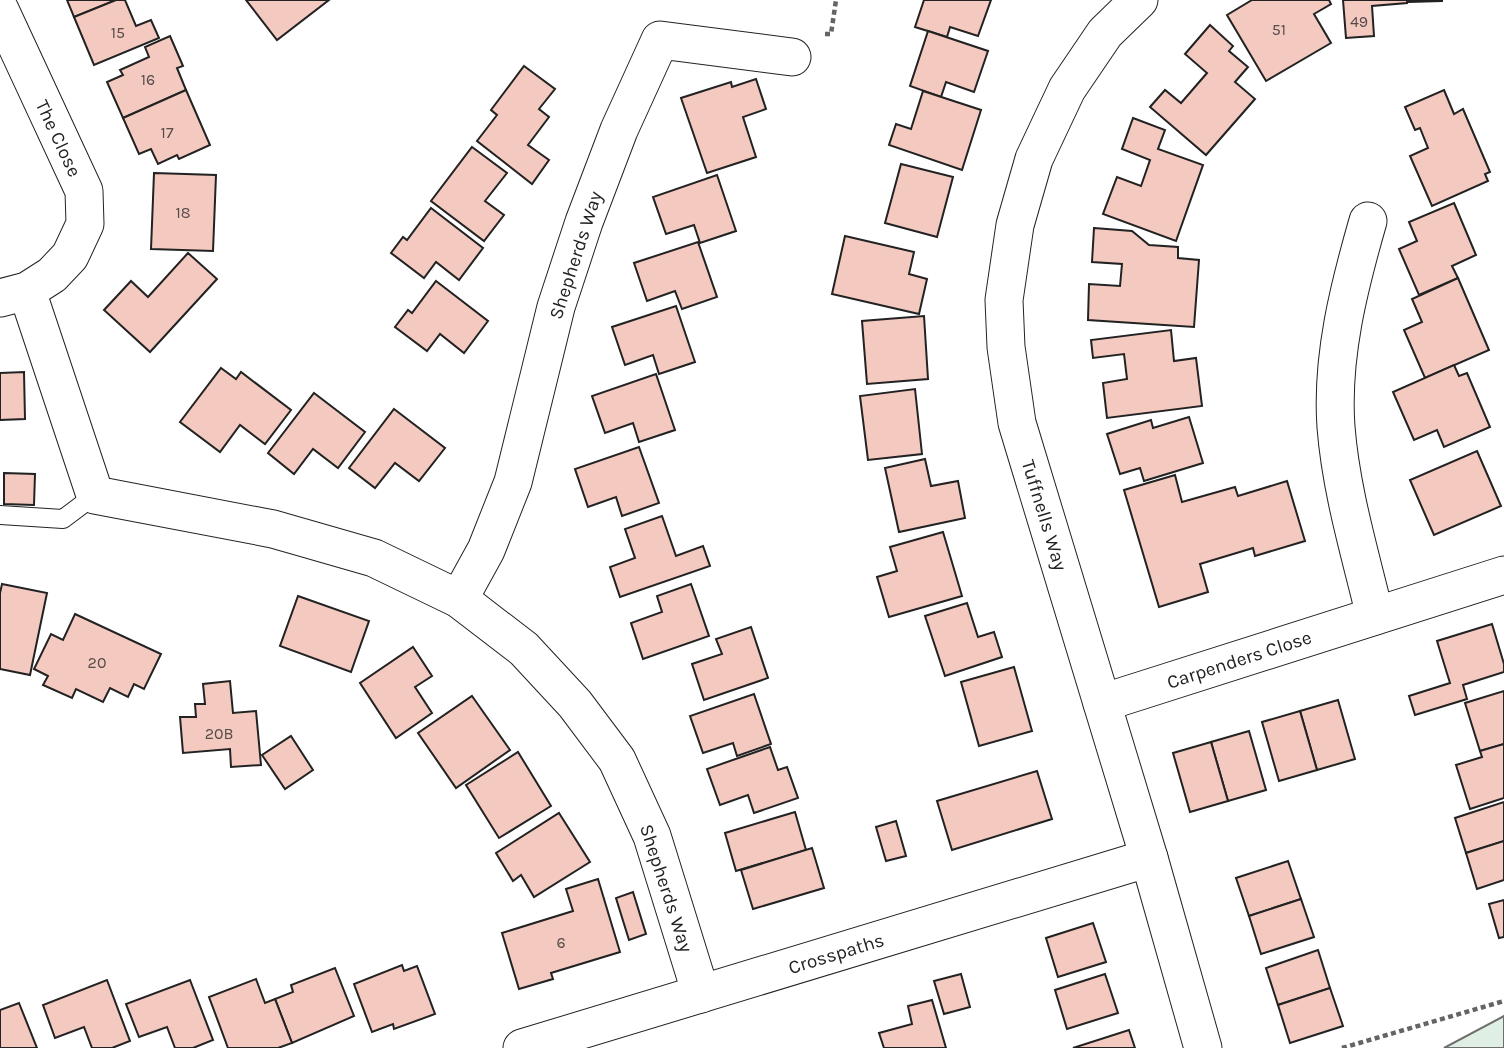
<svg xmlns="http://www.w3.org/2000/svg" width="1504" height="1048" viewBox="0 0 1504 1048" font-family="Karla,sans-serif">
<rect width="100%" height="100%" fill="#fff"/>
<!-- green -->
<polygon fill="#e0efe3" stroke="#6f6f6f" stroke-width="2" points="1504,1016 1504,1048 1444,1048"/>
<!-- building -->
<g fill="#f3c9c0" stroke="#222" stroke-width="2">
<polygon points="67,0 116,0 74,17"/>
<polygon points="116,0 125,0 136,26 151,20 159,38 94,65 74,17"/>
<polygon points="246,0 329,0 277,40"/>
<polygon points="924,0 991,0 978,36 950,27 947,37 915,27"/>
<polygon points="1252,0 1329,0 1331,4 1314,14 1331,43 1266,81 1227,15"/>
<polygon points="1343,0 1407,0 1407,3 1372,6 1374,36 1346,38"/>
<polygon points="1409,0 1442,0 1442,1 1409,2"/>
<polygon points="1210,25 1233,46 1229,51 1248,67 1235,82 1255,99 1206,155 1150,107 1165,90 1181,103 1207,73 1185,54"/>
<polygon points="928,31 988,51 974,92 946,82 941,97 910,86"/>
<polygon points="170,36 183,66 177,68 186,90 123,118 107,82 123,75 120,70 149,57 145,47"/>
<polygon points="524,66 555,89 539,109 549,117 528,145 549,160 532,184 477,141 497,115 491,110"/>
<polygon points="756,79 766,109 743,117 756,157 707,173 681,98 731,82 732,87"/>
<polygon points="186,90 210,145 179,159 177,155 158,164 151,149 139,154 123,118"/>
<polygon points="1444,90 1454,114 1463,109 1490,172 1485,174 1488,181 1432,206 1410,156 1428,148 1420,128 1415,130 1405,107"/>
<polygon points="923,91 981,110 962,170 889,145 896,124 911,129"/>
<polygon points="1133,118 1165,130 1158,149 1203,165 1176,241 1103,214 1117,177 1141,186 1150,160 1122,149"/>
<polygon points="472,147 507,173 485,201 504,215 484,241 431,201"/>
<polygon points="901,164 953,177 937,237 885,223"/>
<polygon points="154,173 216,175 213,251 151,249"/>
<polygon points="717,175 736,231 700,243 694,225 666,234 653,197"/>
<polygon points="1454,203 1476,255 1452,266 1458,278 1419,295 1399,249 1417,241 1409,222"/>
<polygon points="431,208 483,248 459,280 436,262 424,278 391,253 403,237 407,240"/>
<polygon points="1094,228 1132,231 1149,245 1178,247 1178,258 1199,260 1194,327 1088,320 1089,284 1120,286 1122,264 1092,262"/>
<polygon points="845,236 914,252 909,274 927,279 919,314 832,294"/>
<polygon points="698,242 717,297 682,309 675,291 647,301 634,263"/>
<polygon points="188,253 217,279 150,352 104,310 131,281 148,297"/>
<polygon points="1458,278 1489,350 1425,378 1404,330 1422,322 1412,299"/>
<polygon points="436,281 488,321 464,353 440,334 427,351 395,327 408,310 412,313"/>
<polygon points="676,306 695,362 659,374 653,355 625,365 612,327"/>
<polygon points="924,316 928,379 867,384 862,321"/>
<polygon points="1171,330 1174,361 1196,358 1202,406 1107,418 1103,383 1127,379 1124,354 1093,358 1091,340"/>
<polygon points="1454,365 1459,376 1467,373 1490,427 1444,447 1437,430 1414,440 1393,392"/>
<polygon points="221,368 236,379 241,372 291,410 265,444 240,425 220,452 180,422"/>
<polygon points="24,372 25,419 0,420 0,373"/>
<polygon points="656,374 675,430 639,442 633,423 605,433 592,396"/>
<polygon points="915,389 922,454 868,460 860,396"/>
<polygon points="314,393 365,432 338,468 313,449 294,474 268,453"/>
<polygon points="394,409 445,448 419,481 395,463 375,488 349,468"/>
<polygon points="1189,417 1203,463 1144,481 1140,468 1120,474 1107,434 1151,420 1153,428"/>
<polygon points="639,447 659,503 622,516 616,497 588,507 575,469"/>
<polygon points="1477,451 1501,506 1434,535 1410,480"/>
<polygon points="925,459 931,486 958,481 965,518 899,532 885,468"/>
<polygon points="4,473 35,474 34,505 4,504"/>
<polygon points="1175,475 1182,502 1235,487 1238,496 1287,481 1305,541 1255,556 1253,548 1200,564 1208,592 1159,607 1124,490"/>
<polygon points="662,516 676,556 703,546 710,566 620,597 610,567 635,558 625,529"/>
<polygon points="943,532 962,596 889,617 877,577 897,571 890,547"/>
<polygon points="2,584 47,593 30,675 0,669 0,593"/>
<polygon points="691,584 709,636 643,659 631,623 662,612 657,596"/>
<polygon points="298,596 369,621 351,672 280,646"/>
<polygon points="967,603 978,637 994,632 1002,657 945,676 925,616"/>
<polygon points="75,614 161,654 144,689 134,684 128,697 110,688 103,702 76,689 72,698 43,685 48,676 34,669 51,634 63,640"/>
<polygon points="1492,624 1504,664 1504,672 1463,685 1467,699 1415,715 1409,696 1450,683 1437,641"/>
<polygon points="751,627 768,678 704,700 692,664 722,654 716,639"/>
<polygon points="413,647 432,676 415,687 432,713 396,738 360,683"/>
<polygon points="1014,667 1032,731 979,746 961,682"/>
<polygon points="230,681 233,713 256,711 261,765 231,767 230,749 183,753 180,717 196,717 195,704 205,704 203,684"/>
<polygon points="1504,691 1504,744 1480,751 1465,703"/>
<polygon points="754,694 771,744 737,756 733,743 703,753 690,716"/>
<polygon points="472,696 510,750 456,788 418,733"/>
<polygon points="1338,700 1355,759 1317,770 1300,711"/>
<polygon points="1300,711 1317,770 1279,781 1262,722"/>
<polygon points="1249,731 1266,790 1228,801 1211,742"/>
<polygon points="291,736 313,770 285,789 262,755"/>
<polygon points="1211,742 1228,801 1190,812 1173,753"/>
<polygon points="1504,744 1504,798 1470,809 1456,765 1482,757 1480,751"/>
<polygon points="770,747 778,770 787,767 798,798 754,813 748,795 720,805 707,769"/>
<polygon points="518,752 551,806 499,838 466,785"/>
<polygon points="1037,771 1052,819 952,850 937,801"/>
<polygon points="1504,802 1504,841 1466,853 1455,818"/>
<polygon points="795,812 806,850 736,871 725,833"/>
<polygon points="559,813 590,862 534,897 521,875 513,881 496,853"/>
<polygon points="896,821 906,856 886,861 876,827"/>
<polygon points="1504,841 1504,880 1477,889 1466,853"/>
<polygon points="812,848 824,888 753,909 741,870"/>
<polygon points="1288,861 1301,899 1249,916 1236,878"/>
<polygon points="598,879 620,952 551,973 553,979 519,989 502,933 573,911 566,889"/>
<polygon points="633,892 646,934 629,940 616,898"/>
<polygon points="1301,899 1314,937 1261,954 1249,916"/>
<polygon points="1504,900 1504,937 1499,938 1489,904"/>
<polygon points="1093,923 1106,962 1058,977 1046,938"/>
<polygon points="1318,950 1330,988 1278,1005 1266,968"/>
<polygon points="402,965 404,971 417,966 435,1014 394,1029 393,1024 372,1032 354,984"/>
<polygon points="335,968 354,1016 292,1043 275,999 293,992 291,985"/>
<polygon points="961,974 970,1007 944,1014 934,981"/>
<polygon points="1105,974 1118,1013 1067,1029 1055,990"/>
<polygon points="256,979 265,1003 275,999 292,1043 278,1048 228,1048 209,997"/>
<polygon points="107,980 130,1041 112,1048 92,1048 84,1027 55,1038 43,1005"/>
<polygon points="190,980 213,1040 193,1048 175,1048 167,1027 139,1037 126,1004"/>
<polygon points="1330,988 1343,1026 1290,1043 1278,1005"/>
<polygon points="932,1000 946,1048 884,1048 879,1033 912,1024 908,1006"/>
<polygon points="19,1003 37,1048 0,1048 0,1010"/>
<polygon points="1129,1030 1135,1048 1073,1048"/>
</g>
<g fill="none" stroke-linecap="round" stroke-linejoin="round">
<defs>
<polyline id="service" points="0,515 63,519 95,495"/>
<g id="minor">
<polyline points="1139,0 1105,33 1067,89 1034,159 1015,225 1004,300 1006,347 1017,423 1149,858 1203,1048"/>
<polyline points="0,10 84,191 85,224 70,256 52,275 27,291 0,298"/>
<path d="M1368 221C1349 287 1331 357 1336 427 1341 491 1360 553 1375 616"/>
<polyline points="27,291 95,495 273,529 374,558 459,599 524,649 575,704 617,760 652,836 701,994"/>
<polyline points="459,599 486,550 513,482 556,307 584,222 619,130 660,40 792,57"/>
<polyline points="1102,703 1504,575"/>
<polyline points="522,1048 1149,858"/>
</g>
</defs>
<!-- service casing -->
<use href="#service" stroke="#222" stroke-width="20"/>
<!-- minor casing -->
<use href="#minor" stroke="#222" stroke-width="39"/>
<!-- path -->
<g stroke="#646464" stroke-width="4.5" stroke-dasharray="5 3.5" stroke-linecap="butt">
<polyline points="825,34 831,34 836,0"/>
<polyline points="1342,1048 1504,1001"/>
</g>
<!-- service -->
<use href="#service" stroke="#fff" stroke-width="18"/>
<!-- minor -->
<use href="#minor" stroke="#fff" stroke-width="37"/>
</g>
<g text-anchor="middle" stroke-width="5" stroke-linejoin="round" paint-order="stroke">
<!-- number labels -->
<g font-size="16" fill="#564c4a">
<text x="1359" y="27">49</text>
<text x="1279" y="35">51</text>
<text x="118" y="38">15</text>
<text x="148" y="85">16</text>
<text x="167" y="138">17</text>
<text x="183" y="218">18</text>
<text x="97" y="668">20</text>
<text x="219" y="739">20B</text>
<text x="561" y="948">6</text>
</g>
<!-- street labels -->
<g font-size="19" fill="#222" stroke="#fff">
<text transform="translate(59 138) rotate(65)" y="7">The Close</text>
<text transform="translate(575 255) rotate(-72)" y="7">Shepherds Way</text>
<text transform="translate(1045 515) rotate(73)" y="7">Tuffnells Way</text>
<text transform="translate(1239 659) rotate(-18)" y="7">Carpenders Close</text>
<text transform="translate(667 888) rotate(72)" y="7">Shepherds Way</text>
<text transform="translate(836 953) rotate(-17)" y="7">Crosspaths</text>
</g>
</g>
</svg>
